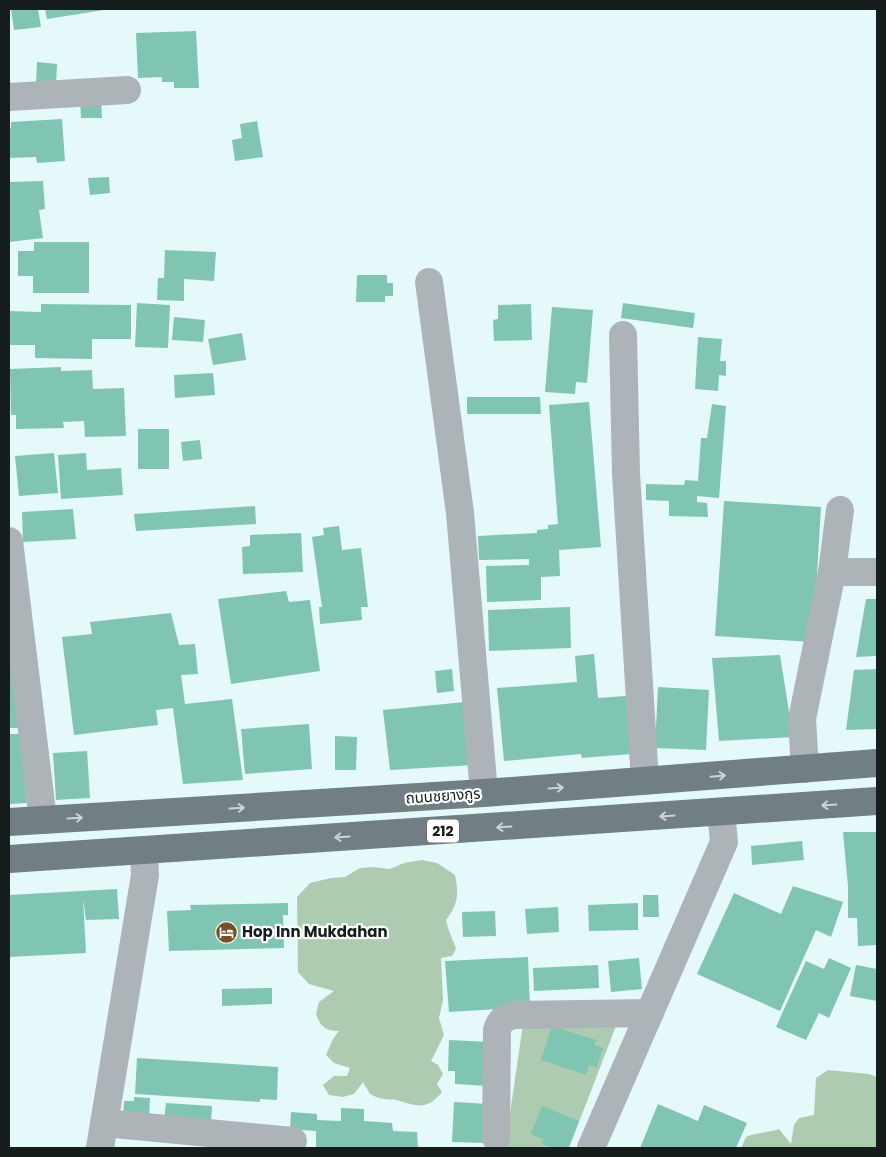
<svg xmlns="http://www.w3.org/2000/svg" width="886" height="1157" viewBox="0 0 886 1157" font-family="Poppins,'Noto Sans Thai',sans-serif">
<rect width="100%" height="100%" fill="#e5f9fa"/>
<!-- green -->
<g fill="#adcbb0">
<path d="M422 860 437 863 455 875C459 895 458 904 446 920 448 931 453 939 456 949L452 956 441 958 443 1000 439 1018 444 1035 431 1061 438 1065 443 1074 437 1084 442 1092C426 1111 418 1106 396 1100 393 1099 389 1100 385 1099 380 1099 374 1096 370 1094L363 1082 354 1094 343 1097 329 1095 323 1085 334 1076H347L350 1068 334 1063 326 1055 333 1039 339 1031C325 1031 321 1027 316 1014L319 1002 334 991 309 984 298 972 297 897 310 883 331 878 345 877 360 868 373 867 390 869 404 863Z"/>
<polygon points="523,1024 616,1026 569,1148 505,1148"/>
<path d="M828 1070 869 1074 877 1077V1148H741L746 1137C757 1132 768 1133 779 1129L791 1144 794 1125 799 1118 814 1115 816 1078Z"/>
</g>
<!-- building -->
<g fill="#80c5b2">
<polygon points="11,9 38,9 41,27 14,30"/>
<polygon points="45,9 104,9 104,10 47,19"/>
<polygon points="196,31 199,88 174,88 174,82 162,82 162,77 138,78 136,33"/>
<polygon points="37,62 57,64 56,86 36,85"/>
<polygon points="101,96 102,118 81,118 80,97"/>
<polygon points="62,119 65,161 37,163 36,157 9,158 9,128 11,128 11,122"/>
<polygon points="257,121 263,157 235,161 232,140 242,138 240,124"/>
<polygon points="109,177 110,193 90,195 88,178"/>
<polygon points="43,181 45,209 39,210 43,238 9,242 9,182"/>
<polygon points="34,242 89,242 89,293 33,293 33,276 18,276 18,251 34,251"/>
<polygon points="165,250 216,252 214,281 184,279 184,301 157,300 158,278 164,278"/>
<polygon points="357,275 387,275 387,283 393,283 393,296 385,296 385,302 356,302"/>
<polygon points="137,303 170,305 168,348 135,347"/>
<polygon points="623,303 695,313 693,328 621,318"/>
<polygon points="41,304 131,305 131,339 92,339 92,359 35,358 35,345 9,345 9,311 41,312"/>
<polygon points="531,304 532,340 494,341 493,320 498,319 498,305"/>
<polygon points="552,307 593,310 587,383 576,382 575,394 545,392"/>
<polygon points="174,317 205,320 203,342 172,340"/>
<polygon points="242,333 246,360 213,365 208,339"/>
<polygon points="698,337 722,339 720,361 726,361 726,376 719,375 718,391 695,389"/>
<polygon points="61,367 61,371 92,370 93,389 124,388 126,436 85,437 84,421 63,422 64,428 16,429 16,415 11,415 10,369"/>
<polygon points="213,373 215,395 175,398 174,375"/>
<polygon points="467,397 540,397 541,414 467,414"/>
<polygon points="589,402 601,547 559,550 560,576 541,577 541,600 487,602 486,566 529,565 529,559 479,560 478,536 537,533 537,530 548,529 548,525 558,524 549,405"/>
<polygon points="712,404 726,406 719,498 697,496 697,502 707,503 708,517 669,516 669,501 646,500 646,484 684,485 685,480 698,481 701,438 707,438"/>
<rect x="138" y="429" width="31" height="40"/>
<polygon points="200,440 202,459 183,461 181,442"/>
<polygon points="54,453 58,493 19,496 15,456"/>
<polygon points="86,453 87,470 121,468 123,495 61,499 58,455"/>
<polygon points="724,501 821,507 813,642 715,636"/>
<polygon points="255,506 256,524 136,531 134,514"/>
<polygon points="73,509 76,539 23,542 22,512"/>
<polygon points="339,526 342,550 361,548 368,607 361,607 362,620 320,624 319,607 322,607 312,537 324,535 323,528"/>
<polygon points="301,533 303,572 243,574 242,547 250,546 250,535"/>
<polygon points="286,591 289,602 310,600 320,671 231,684 218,599"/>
<polygon points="866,599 877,599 877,656 856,657"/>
<polygon points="570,607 571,648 489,651 488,610"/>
<polygon points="171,613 179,645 195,644 198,674 181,675 185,704 232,699 243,780 183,784 173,708 156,710 158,725 74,735 62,637 92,634 90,622"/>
<polygon points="9,638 19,728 9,728"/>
<polygon points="594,654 598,698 626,696 631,754 582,758 581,754 504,761 497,688 577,682 575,656"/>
<polygon points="780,655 793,737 719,741 712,658"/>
<polygon points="452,669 454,691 437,693 435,671"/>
<polygon points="877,669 877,729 846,730 854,670"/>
<polygon points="658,687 709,690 706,750 655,748"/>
<polygon points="465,702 474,765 390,770 383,710"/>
<polygon points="309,724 312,769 245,774 241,729"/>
<polygon points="9,734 20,734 27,803 9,804"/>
<polygon points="335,736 357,737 356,770 335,770"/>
<polygon points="87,751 90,798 56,800 53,753"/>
<polygon points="843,832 877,832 877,945 858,946 857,918 848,918 848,886"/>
<polygon points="802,841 804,860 752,865 751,846"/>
<polygon points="793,886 843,902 831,937 816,930 780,1011 697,974 734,893 781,914"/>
<polygon points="117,889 119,919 86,920 83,898 86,953 9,957 9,895"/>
<polygon points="643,895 658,895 659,917 643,917"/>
<polygon points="288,903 288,915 283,915 284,948 169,951 167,911 191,910 190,905"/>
<polygon points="638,903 638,930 589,931 588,905"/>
<polygon points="558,907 559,932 527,934 525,909"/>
<polygon points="495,911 496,936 463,937 462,912"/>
<polygon points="528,957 530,1007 449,1012 445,961"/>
<polygon points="639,958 642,989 611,992 608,961"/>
<polygon points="829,958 851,968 829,1018 819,1013 806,1040 776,1027 806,961 824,969"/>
<polygon points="598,965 599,988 534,991 533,968"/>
<polygon points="856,965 877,969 877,1001 850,996"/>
<polygon points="272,988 272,1004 222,1006 222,989"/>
<polygon points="552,1026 596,1040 594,1045 603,1048 597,1067 589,1065 586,1075 541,1060"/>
<polygon points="449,1040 489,1042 487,1086 455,1084 455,1071 448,1071"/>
<polygon points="137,1058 278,1067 277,1100 260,1099 260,1102 135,1094"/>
<polygon points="134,1097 150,1098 149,1118 123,1117 124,1101 134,1101"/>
<polygon points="454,1102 488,1104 487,1143 452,1142"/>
<polygon points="166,1103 212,1106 211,1124 164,1120"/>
<polygon points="658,1104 698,1121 704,1105 747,1123 736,1148 640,1148"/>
<polygon points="542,1106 579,1121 568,1148 552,1148 541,1144 543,1139 531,1134"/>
<polygon points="341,1108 364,1109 364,1121 392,1123 393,1131 417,1132 418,1148 316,1147 316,1131 290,1129 291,1112 317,1114 317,1120 341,1121"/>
</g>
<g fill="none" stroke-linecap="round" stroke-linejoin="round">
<!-- minor -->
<g stroke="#adb4b7" stroke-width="28">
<polyline points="9,97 127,90"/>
<polyline points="429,282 460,513 484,793"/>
<polyline points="623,335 626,473 645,781"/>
<polyline points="9,541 43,820"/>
<polyline points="832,572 877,572"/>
<polyline points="805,769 802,719 832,572 840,510"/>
<polyline points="104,1123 293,1141"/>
<path d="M496 1138 497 1030C499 1021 505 1017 514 1015L650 1013"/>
<polyline points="100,1148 145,875 144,851"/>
<polyline points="591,1148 724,842 721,812"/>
</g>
<!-- major -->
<g stroke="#717e84" stroke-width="28">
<polyline points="9,822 484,793 877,763"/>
<polyline points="9,859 877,801"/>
</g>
</g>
<!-- one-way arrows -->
<defs><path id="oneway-shaft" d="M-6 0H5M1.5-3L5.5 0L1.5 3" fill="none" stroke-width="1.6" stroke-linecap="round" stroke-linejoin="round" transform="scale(1.25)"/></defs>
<g stroke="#cdd2d4">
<use href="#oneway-shaft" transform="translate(718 776) rotate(-5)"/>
<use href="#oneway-shaft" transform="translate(556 788) rotate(-4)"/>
<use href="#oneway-shaft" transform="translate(829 805) rotate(176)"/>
<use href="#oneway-shaft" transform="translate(237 808) rotate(-3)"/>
<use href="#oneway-shaft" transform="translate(667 816) rotate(176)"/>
<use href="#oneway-shaft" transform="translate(75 818) rotate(-3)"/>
<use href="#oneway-shaft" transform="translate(504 827) rotate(176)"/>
<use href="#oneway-shaft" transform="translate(342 837) rotate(176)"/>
</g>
<!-- icons -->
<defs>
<symbol id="hotel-disc" viewBox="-11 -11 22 22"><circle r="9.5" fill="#735129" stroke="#fff"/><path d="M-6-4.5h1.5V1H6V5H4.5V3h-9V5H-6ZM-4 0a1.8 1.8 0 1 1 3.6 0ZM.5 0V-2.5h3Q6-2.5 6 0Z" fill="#fff"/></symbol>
</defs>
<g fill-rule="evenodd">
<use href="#hotel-disc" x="214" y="920" width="25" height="25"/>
</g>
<g text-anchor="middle" stroke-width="4.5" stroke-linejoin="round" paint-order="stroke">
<!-- shield labels -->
<rect fill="#fff" stroke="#5c6161" stroke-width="1" x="427" y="819.5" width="32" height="23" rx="4"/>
<g font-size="14" font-weight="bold" fill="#161d1d">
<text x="443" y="836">212</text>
</g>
<!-- street labels -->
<g font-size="15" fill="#161d1d" stroke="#fff">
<text transform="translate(443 796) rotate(-4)" y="5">ถนนชยางกูร</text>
</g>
<!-- poi labels -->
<g font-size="15" font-weight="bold" fill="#161d1d" stroke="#fff" text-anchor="start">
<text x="242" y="937">Hop Inn Mukdahan</text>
</g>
</g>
<!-- border -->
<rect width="886" height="1157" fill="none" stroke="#161d1d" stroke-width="20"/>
</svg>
